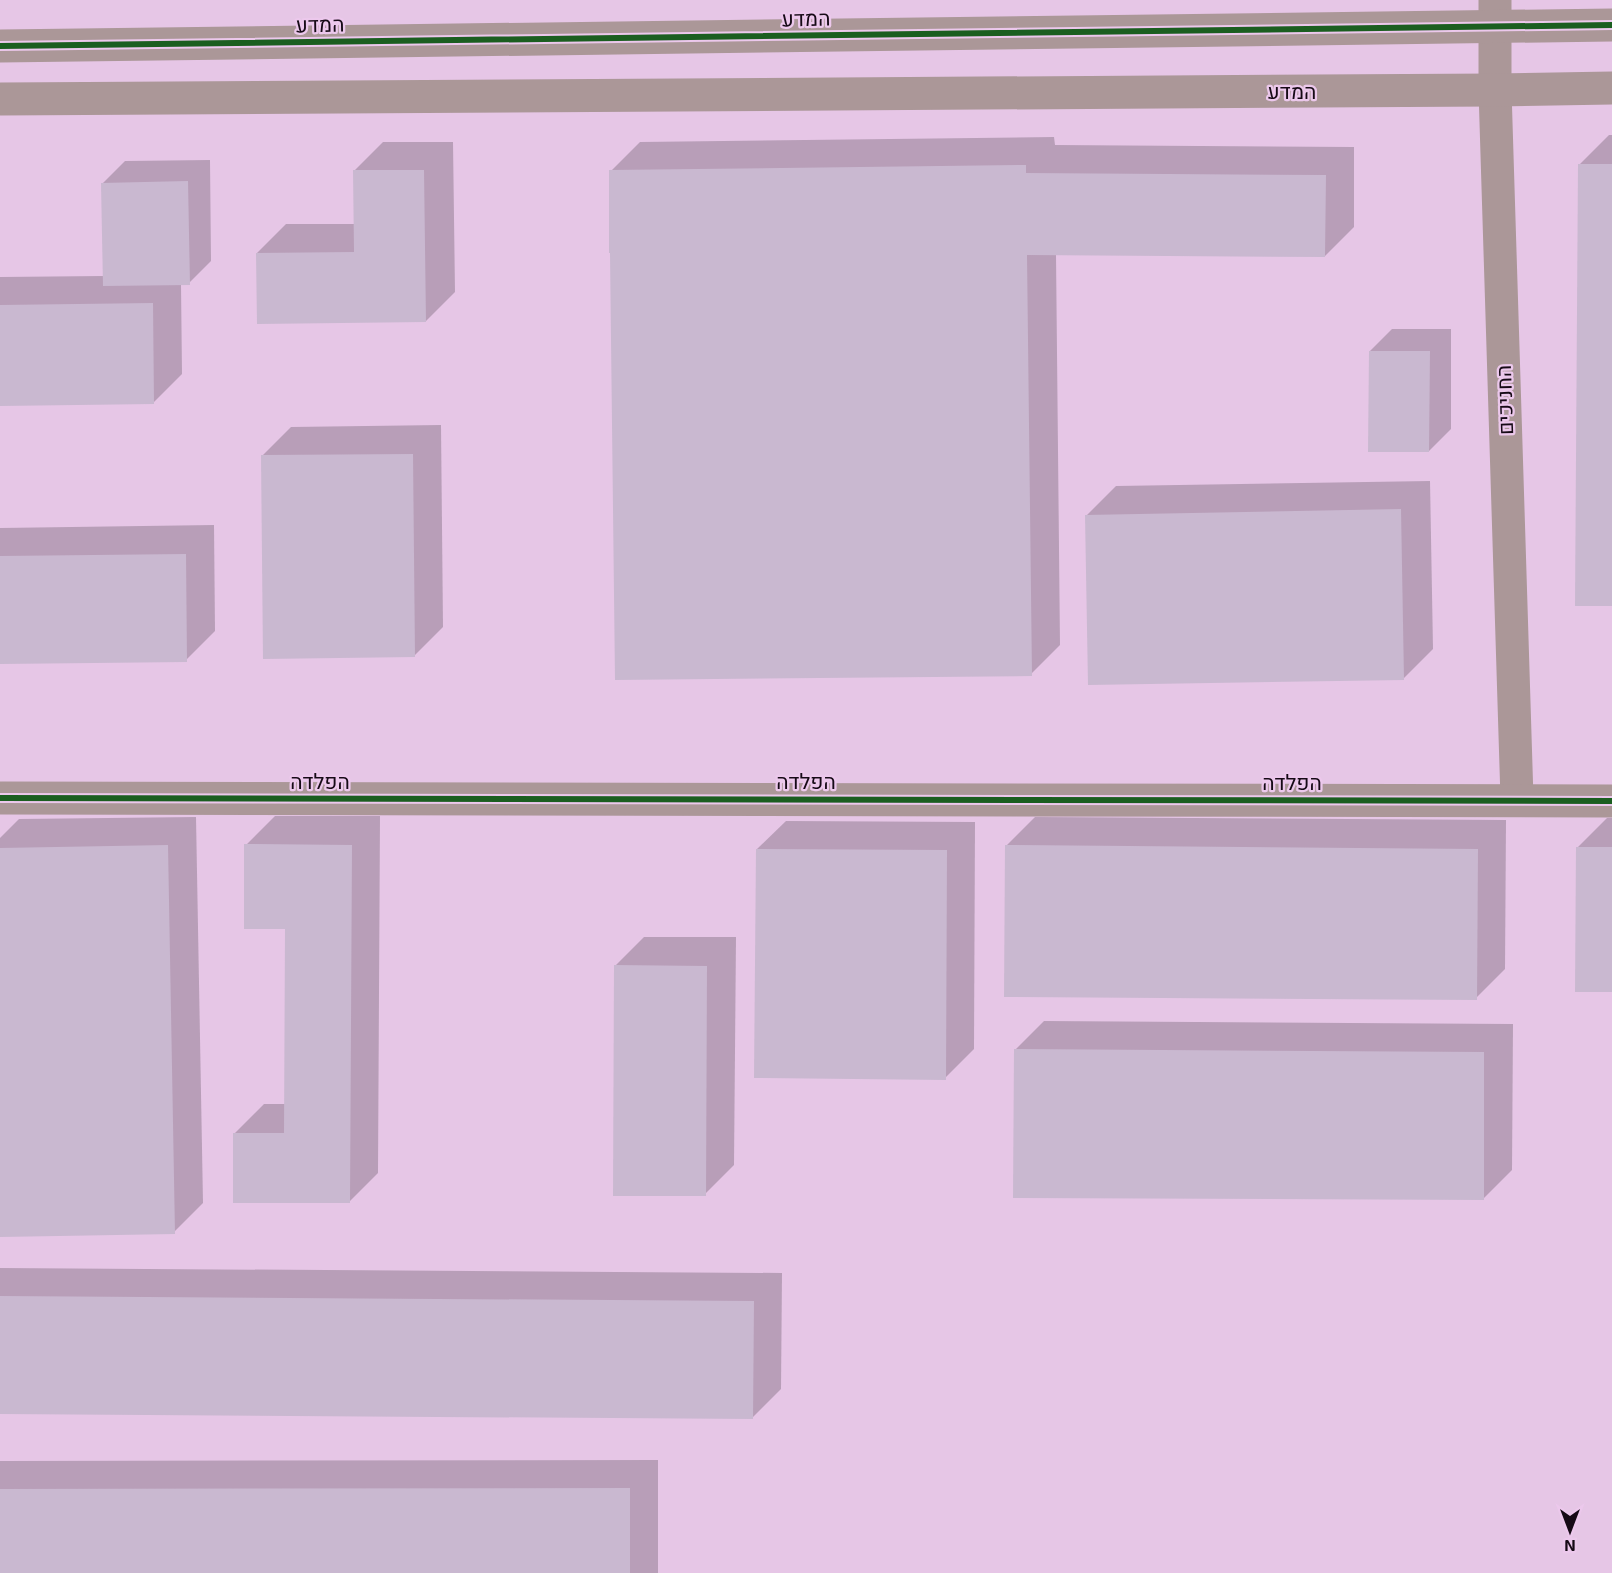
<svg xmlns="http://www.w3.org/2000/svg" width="1612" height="1573" viewBox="0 0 1612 1573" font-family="'Exo 2',Heebo,sans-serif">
<rect width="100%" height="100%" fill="#e4d0e4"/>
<!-- built -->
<rect fill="#e6c6e6" x="0" y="0" width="1612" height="1573"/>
<!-- shadow -->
<g fill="#0003">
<polygon points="1609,135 1612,135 1612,605 1580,164"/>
<polygon points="1054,137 1055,145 1354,147 1354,227 1325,256 1056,254 1060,645 1031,674 611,171 640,142"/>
<polygon points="383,142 453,142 455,292 426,321 257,253 286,224 355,224 354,171"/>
<polygon points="210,160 211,261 189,283 181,284 182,374 153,403 0,404 0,277 104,276 103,183 125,161"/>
<polygon points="1392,329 1451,329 1451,429 1429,451 1370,351"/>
<polygon points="441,425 443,627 414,656 262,456 291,427"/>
<polygon points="1430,481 1433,649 1404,678 1087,515 1116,486"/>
<polygon points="214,525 215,631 186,660 0,662 0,528"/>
<polygon points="275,816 380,816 378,1173 349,1202 235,1133 264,1104 286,1104 287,927 246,845"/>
<polygon points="196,817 203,1203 174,1232 0,1235 0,838 19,819"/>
<polygon points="1035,817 1506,820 1505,969 1476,998 1006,846"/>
<polygon points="1607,818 1612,818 1612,990 1578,847"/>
<polygon points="786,821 975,822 974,1049 945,1078 757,849"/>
<polygon points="644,937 736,937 734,1165 705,1194 615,966"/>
<polygon points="1044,1021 1513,1024 1512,1170 1483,1199 1015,1050"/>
<polygon points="0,1268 782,1273 781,1389 752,1418 0,1413"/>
<polygon points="658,1460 658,1573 0,1573 0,1461"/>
</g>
<!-- building -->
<g fill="#c9b8d0">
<polygon points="1578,164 1612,164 1612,606 1575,606"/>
<polygon points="1026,165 1026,173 1326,175 1325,257 1027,255 1032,676 615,680 610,253 609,253 609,170"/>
<polygon points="353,170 424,170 426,322 257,324 256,253 354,252"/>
<polygon points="188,181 190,285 103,286 101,183"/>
<polygon points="153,303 154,404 0,406 0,305"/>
<polygon points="1369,351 1430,351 1429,452 1368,452"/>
<polygon points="413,454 415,657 263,659 261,455"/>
<polygon points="1401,509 1404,680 1088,685 1085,515"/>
<polygon points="186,554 187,662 0,664 0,556"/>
<polygon points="244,844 352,845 350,1203 233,1203 233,1133 284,1133 285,929 244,929"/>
<polygon points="168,845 175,1234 0,1237 0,848"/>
<polygon points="1005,845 1478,849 1477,1000 1004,997"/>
<polygon points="1576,847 1612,847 1612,992 1575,992"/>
<polygon points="756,849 947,850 946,1080 754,1078"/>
<polygon points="614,965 707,966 706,1196 613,1196"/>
<polygon points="1014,1049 1484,1052 1484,1200 1013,1198"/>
<polygon points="0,1296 754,1301 753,1419 0,1414"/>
<polygon points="630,1488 630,1573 0,1573 0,1489"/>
</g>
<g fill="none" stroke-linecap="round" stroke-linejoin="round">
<!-- minor -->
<g stroke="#ab9798" stroke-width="33">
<polyline points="1495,0 1495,90 1517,799"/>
<polyline points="0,798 1612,801"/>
</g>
<!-- tertiary -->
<g stroke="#ab9798" stroke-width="33">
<polyline points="0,46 1612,25"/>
<polyline points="0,99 1495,90 1612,88"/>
</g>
<defs>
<g id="cycleway">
<polyline points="0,46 1612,25"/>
<polyline points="0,798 1612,801"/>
</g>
</defs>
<!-- cycleway casing -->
<use href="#cycleway" stroke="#ecc8ec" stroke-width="10"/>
<!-- cycleway -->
<use href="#cycleway" stroke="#1b5e20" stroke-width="6"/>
</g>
<g text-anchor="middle" stroke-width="4.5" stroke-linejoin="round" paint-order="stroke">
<!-- street labels -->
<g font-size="21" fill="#160a16" stroke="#ecc8ec">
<text transform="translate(806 19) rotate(-1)" y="7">המדע</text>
<text transform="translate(320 25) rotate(-1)" y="7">המדע</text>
<text x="1292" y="99">המדע</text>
<text transform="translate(1505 400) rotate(-92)" y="7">החניכים</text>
<text x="320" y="789">הפלדה</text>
<text x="806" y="789">הפלדה</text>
<text x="1292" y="790">הפלדה</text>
</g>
</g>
<!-- north arrow -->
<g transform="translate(1570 1531) rotate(180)" stroke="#ecc8ec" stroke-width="4.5" paint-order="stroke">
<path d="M0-4.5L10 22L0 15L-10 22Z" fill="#160a16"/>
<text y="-9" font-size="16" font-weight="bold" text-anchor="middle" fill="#160a16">N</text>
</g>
</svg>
